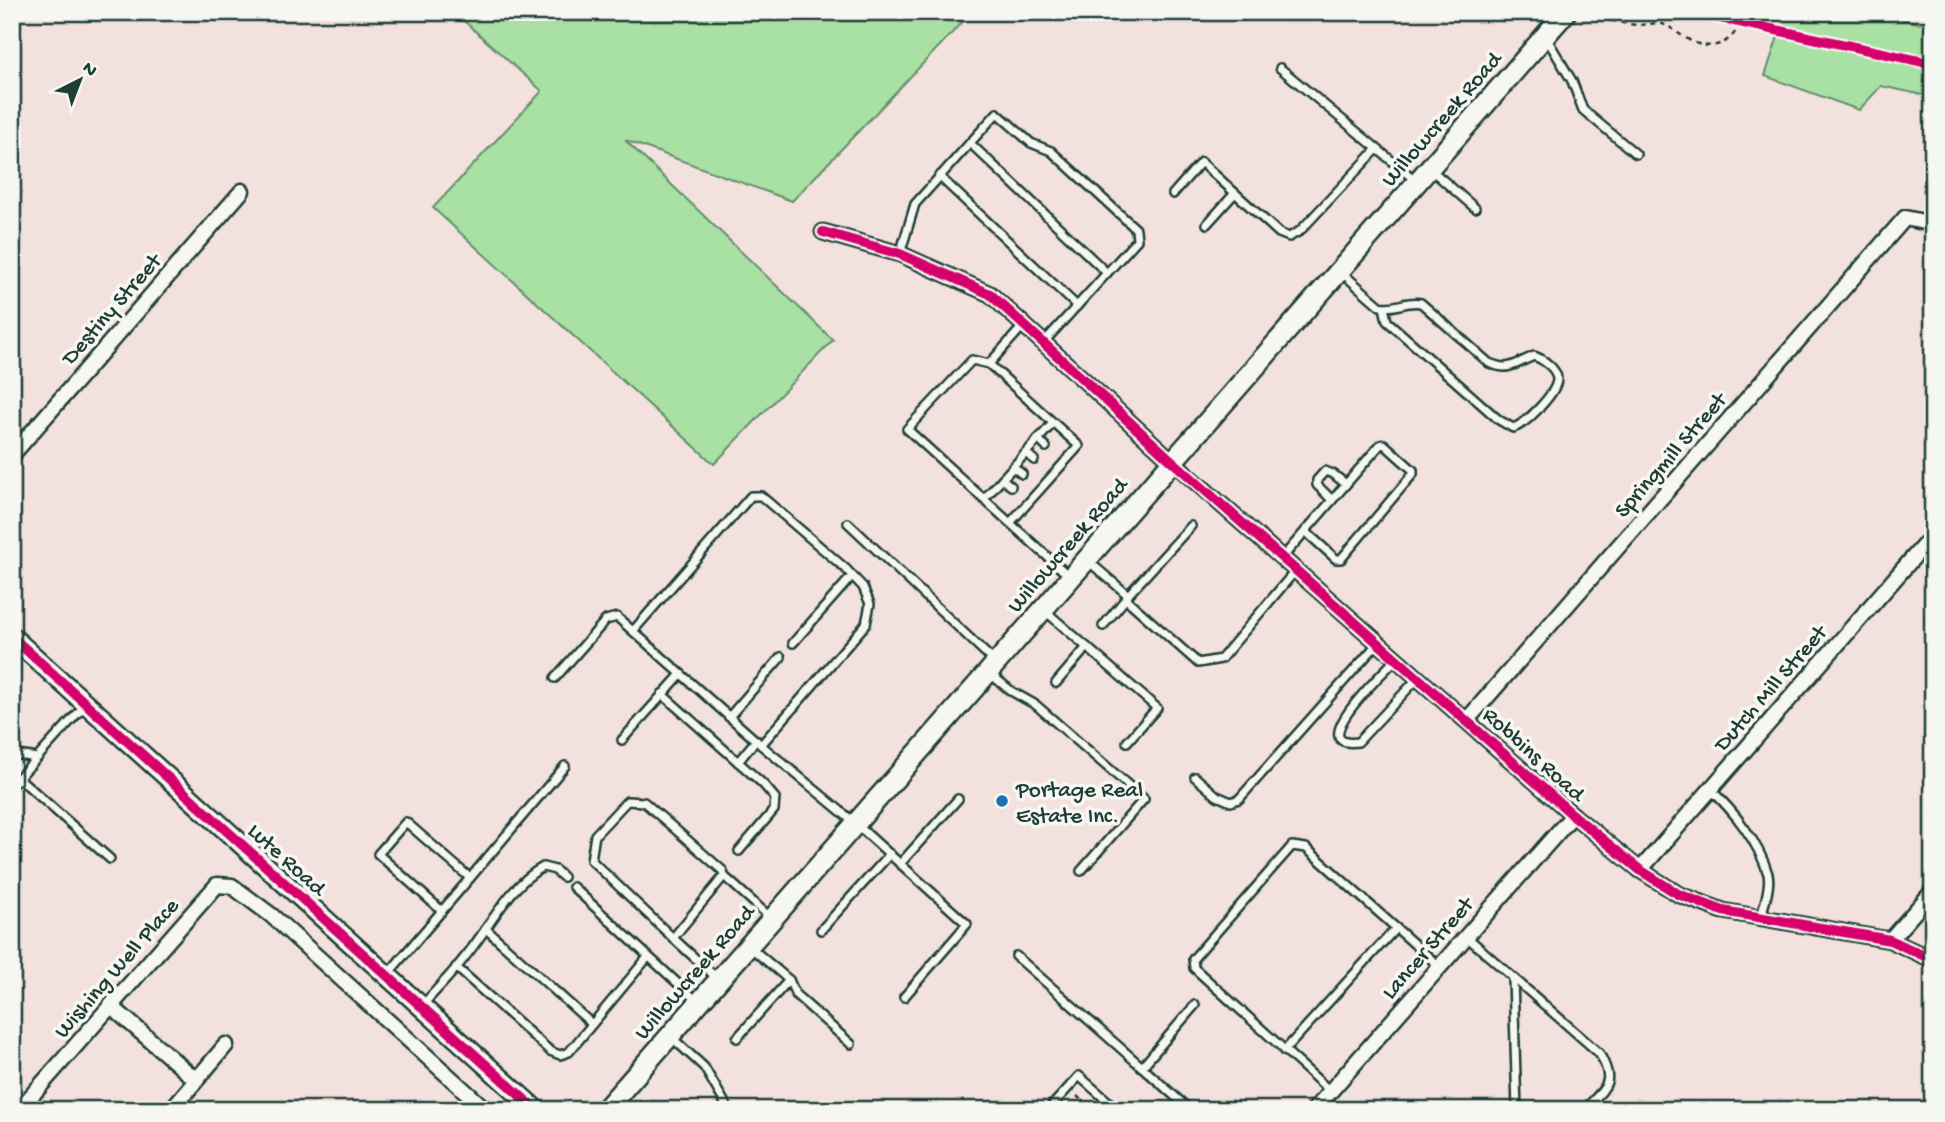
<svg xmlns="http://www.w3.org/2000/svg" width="1945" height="1122" viewBox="0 0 1945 1122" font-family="'Gochi Hand',sans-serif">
<rect width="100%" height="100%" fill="#f3e1de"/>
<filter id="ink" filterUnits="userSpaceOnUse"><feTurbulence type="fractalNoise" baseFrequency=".0143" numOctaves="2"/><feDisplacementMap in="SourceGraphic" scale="14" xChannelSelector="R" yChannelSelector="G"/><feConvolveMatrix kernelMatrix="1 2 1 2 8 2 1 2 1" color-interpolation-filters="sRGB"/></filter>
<g filter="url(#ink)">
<!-- green -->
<g fill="#a9e0a4" stroke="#648e6c" stroke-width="2">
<polygon points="454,12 972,12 792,201 625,140 833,340 714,464 433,208 542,91"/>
<polygon points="1786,12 1875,12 1933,27 1933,97 1881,86 1859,110 1765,76"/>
</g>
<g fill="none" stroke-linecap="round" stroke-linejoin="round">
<defs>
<g id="service">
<polyline points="1547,39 1572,81 1583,110 1636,154"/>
<polyline points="1280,68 1416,181"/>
<polyline points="970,143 1107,273"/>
<polyline points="1429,168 1475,208"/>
<polyline points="1173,194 1201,162 1279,233 1289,237 1300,231 1377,149"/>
<polyline points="1207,224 1235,193"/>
<polyline points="900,254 915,204 997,113 1031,143 1051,151 1136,229 1137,240 1077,306 939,176"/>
<path d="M1340 271 1380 306C1394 310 1406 300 1421 303L1489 363C1510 372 1514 364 1534 356 1543 359 1557 369 1557 379 1557 393 1525 425 1513 428L1499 420 1387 321 1384 307"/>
<polyline points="1024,325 989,364 1079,446 1010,523 1069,576"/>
<polyline points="1044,342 1077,306"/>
<polyline points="989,364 972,360 907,429 1010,523"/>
<polyline points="1038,439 1046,447"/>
<polyline points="1026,453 1034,460"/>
<polyline points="1013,467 1022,474"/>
<polyline points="1002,479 1011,486"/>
<polyline points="984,499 1053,423"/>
<polyline points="1332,500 1317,485 1317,480 1325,471 1333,474 1346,484"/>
<polyline points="848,523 995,662"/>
<polyline points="1282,558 1380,445 1384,444 1413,470 1413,474 1341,559 1336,559 1305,531"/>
<polyline points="1087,560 1128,595 1191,526"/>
<polyline points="1126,599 1198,663 1221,659 1296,570"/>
<polyline points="1043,609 1157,708 1127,742"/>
<polyline points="1103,626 1128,596"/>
<polyline points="633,631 751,496 761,496 846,569 863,587 870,604 866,624 761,745"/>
<polyline points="793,643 852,576"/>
<path d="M1396 659C1387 669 1301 749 1358 742L1418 678"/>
<polyline points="988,672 1011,691 1036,705 1144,799 1081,871"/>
<polyline points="555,678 606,620 617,617 761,745 855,823 967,924 904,997"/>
<polyline points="1056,683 1087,647"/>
<polyline points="662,694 763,784 775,798 774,810 739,851"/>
<polyline points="729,717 781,657"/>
<polyline points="622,740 681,674"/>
<polyline points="12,754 37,758 85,705"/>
<polyline points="738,762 756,740"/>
<polyline points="1195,777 1217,796 1231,802 1239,799 1378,643"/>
<polyline points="19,778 110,859"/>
<polyline points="12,785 37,758"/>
<path d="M1710 789C1734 811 1759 843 1768 874 1771 886 1764 905 1761 917"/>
<polyline points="900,864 958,799"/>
<polyline points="470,878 565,766"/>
<polyline points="573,887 698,1002"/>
<polyline points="486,929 592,1024"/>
<polyline points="821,930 890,854"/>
<path d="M1467 937 1599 1053C1617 1084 1605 1087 1584 1110"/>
<polyline points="673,938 591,860 595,835 627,801 644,802 723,871 724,876"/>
<polyline points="749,946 789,980 796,995 851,1044"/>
<polyline points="1016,956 1142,1067"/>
<polyline points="456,967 550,1051 560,1055 569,1052 648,957"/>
<polyline points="387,975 470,878 406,822 378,854 442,911"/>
<polyline points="1513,978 1517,1110"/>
<polyline points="719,980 673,938 724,876 771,918"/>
<path d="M422 1006C436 990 452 974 465 957 490 927 508 886 543 867L555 870 563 877"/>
<polyline points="670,1036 704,1067 729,1110"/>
<polyline points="737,1038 789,980"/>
<polyline points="1284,1051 1396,928"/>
<polyline points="1330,1091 1194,968 1193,959 1292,846 1306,848 1439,966"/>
<polyline points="1048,1110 1079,1076 1118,1110"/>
<polyline points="1190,1110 1142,1067 1195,1005"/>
</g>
<g id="minor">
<polyline points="823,232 900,254 990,294 1172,461 1573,815 1640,870 1678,894 1723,911 1890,940 1933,960"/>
<polyline points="12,455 242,191"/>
<polyline points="1467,720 1905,218 1933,224"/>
<polyline points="1640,870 1933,535"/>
<polyline points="1890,940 1933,891"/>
<polyline points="112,1007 195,1079"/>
<polyline points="19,1110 217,885 232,886 271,915 486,1110"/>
<polyline points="171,1110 226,1045"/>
<polyline points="1314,1110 1573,815"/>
</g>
<polyline id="tertiary" points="12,637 536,1110"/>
<polyline id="secondary" points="605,1110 1566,12"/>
</defs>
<!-- service casing -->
<use href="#service" stroke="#1f3d34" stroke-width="12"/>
<!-- minor casing -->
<use href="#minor" stroke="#1f3d34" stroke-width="19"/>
<!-- tertiary casing -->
<use href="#tertiary" stroke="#1f3d34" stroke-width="23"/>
<!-- secondary casing -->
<use href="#secondary" stroke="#1f3d34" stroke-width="24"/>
<!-- path -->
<g stroke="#1f3d34" stroke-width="2.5" stroke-dasharray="5 5" stroke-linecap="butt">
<path d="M1601 18C1613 21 1628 25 1640 25 1648 25 1654 22 1662 24 1673 27 1676 33 1686 38 1706 52 1732 47 1740 22"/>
<polyline points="1077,1096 1092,1110"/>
<polyline points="1080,1110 1086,1104"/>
</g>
<!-- service -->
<use href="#service" stroke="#f6f6f2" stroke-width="7"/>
<!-- minor -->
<use href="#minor" stroke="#f6f6f2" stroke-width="14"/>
<!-- tertiary -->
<use href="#tertiary" stroke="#f6f6f2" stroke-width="18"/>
<!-- secondary -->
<use href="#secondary" stroke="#f6f6f2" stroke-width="19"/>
<defs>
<g id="cycleway">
<polyline points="1693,12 1933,64"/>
<polyline points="823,232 900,254 990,294 1172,461 1573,815 1640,870 1678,894 1723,911 1890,940 1933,960"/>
<polyline points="12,637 536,1110"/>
</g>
</defs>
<!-- cycleway casing -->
<use href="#cycleway" stroke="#f6f6f2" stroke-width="15"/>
<!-- cycleway -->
<use href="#cycleway" stroke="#d6006c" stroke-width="10"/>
</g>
</g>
<!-- markers -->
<circle fill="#1f6fb2" stroke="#f6f6f2" stroke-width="2.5" cx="1002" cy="801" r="7"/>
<g text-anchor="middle" stroke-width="7" stroke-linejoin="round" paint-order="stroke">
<!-- street labels -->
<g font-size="23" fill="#1f3d34" stroke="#f6f6f2">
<text transform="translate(1440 118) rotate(-49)" y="8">Willowcreek Road</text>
<text transform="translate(110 308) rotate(-49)" y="8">Destiny Street</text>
<text transform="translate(1669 454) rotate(-49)" y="8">Springmill Street</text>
<text transform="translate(1066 544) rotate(-49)" y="8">Willowcreek Road</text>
<text transform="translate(1769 687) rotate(-49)" y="8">Dutch Mill Street</text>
<text transform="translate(1535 753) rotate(42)" y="8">Robbins Road</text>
<text transform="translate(288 858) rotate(42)" y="8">Lute Road</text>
<text transform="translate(1426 947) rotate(-49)" y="8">Lancer Street</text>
<text transform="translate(115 967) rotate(-49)" y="8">Wishing Well Place</text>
<text transform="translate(693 971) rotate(-49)" y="8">Willowcreek Road</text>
</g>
<!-- poi labels -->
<g font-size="23" fill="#1f3d34" stroke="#f6f6f2" text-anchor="start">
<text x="1016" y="796">Portage Real<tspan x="1016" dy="26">Estate Inc.</tspan></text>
</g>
</g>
<!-- margin -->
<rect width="1945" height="1122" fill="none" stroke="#f6f6f2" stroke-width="42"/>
<rect x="21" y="21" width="1903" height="1080" fill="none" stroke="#1f3d34" stroke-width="2.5" filter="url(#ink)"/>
<!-- north arrow -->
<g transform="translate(80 80) rotate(42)" stroke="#f6f6f2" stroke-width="5" paint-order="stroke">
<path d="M0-5L12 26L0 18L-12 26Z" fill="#1f3d34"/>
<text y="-10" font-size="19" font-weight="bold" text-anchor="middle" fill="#1f3d34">N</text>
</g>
</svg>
